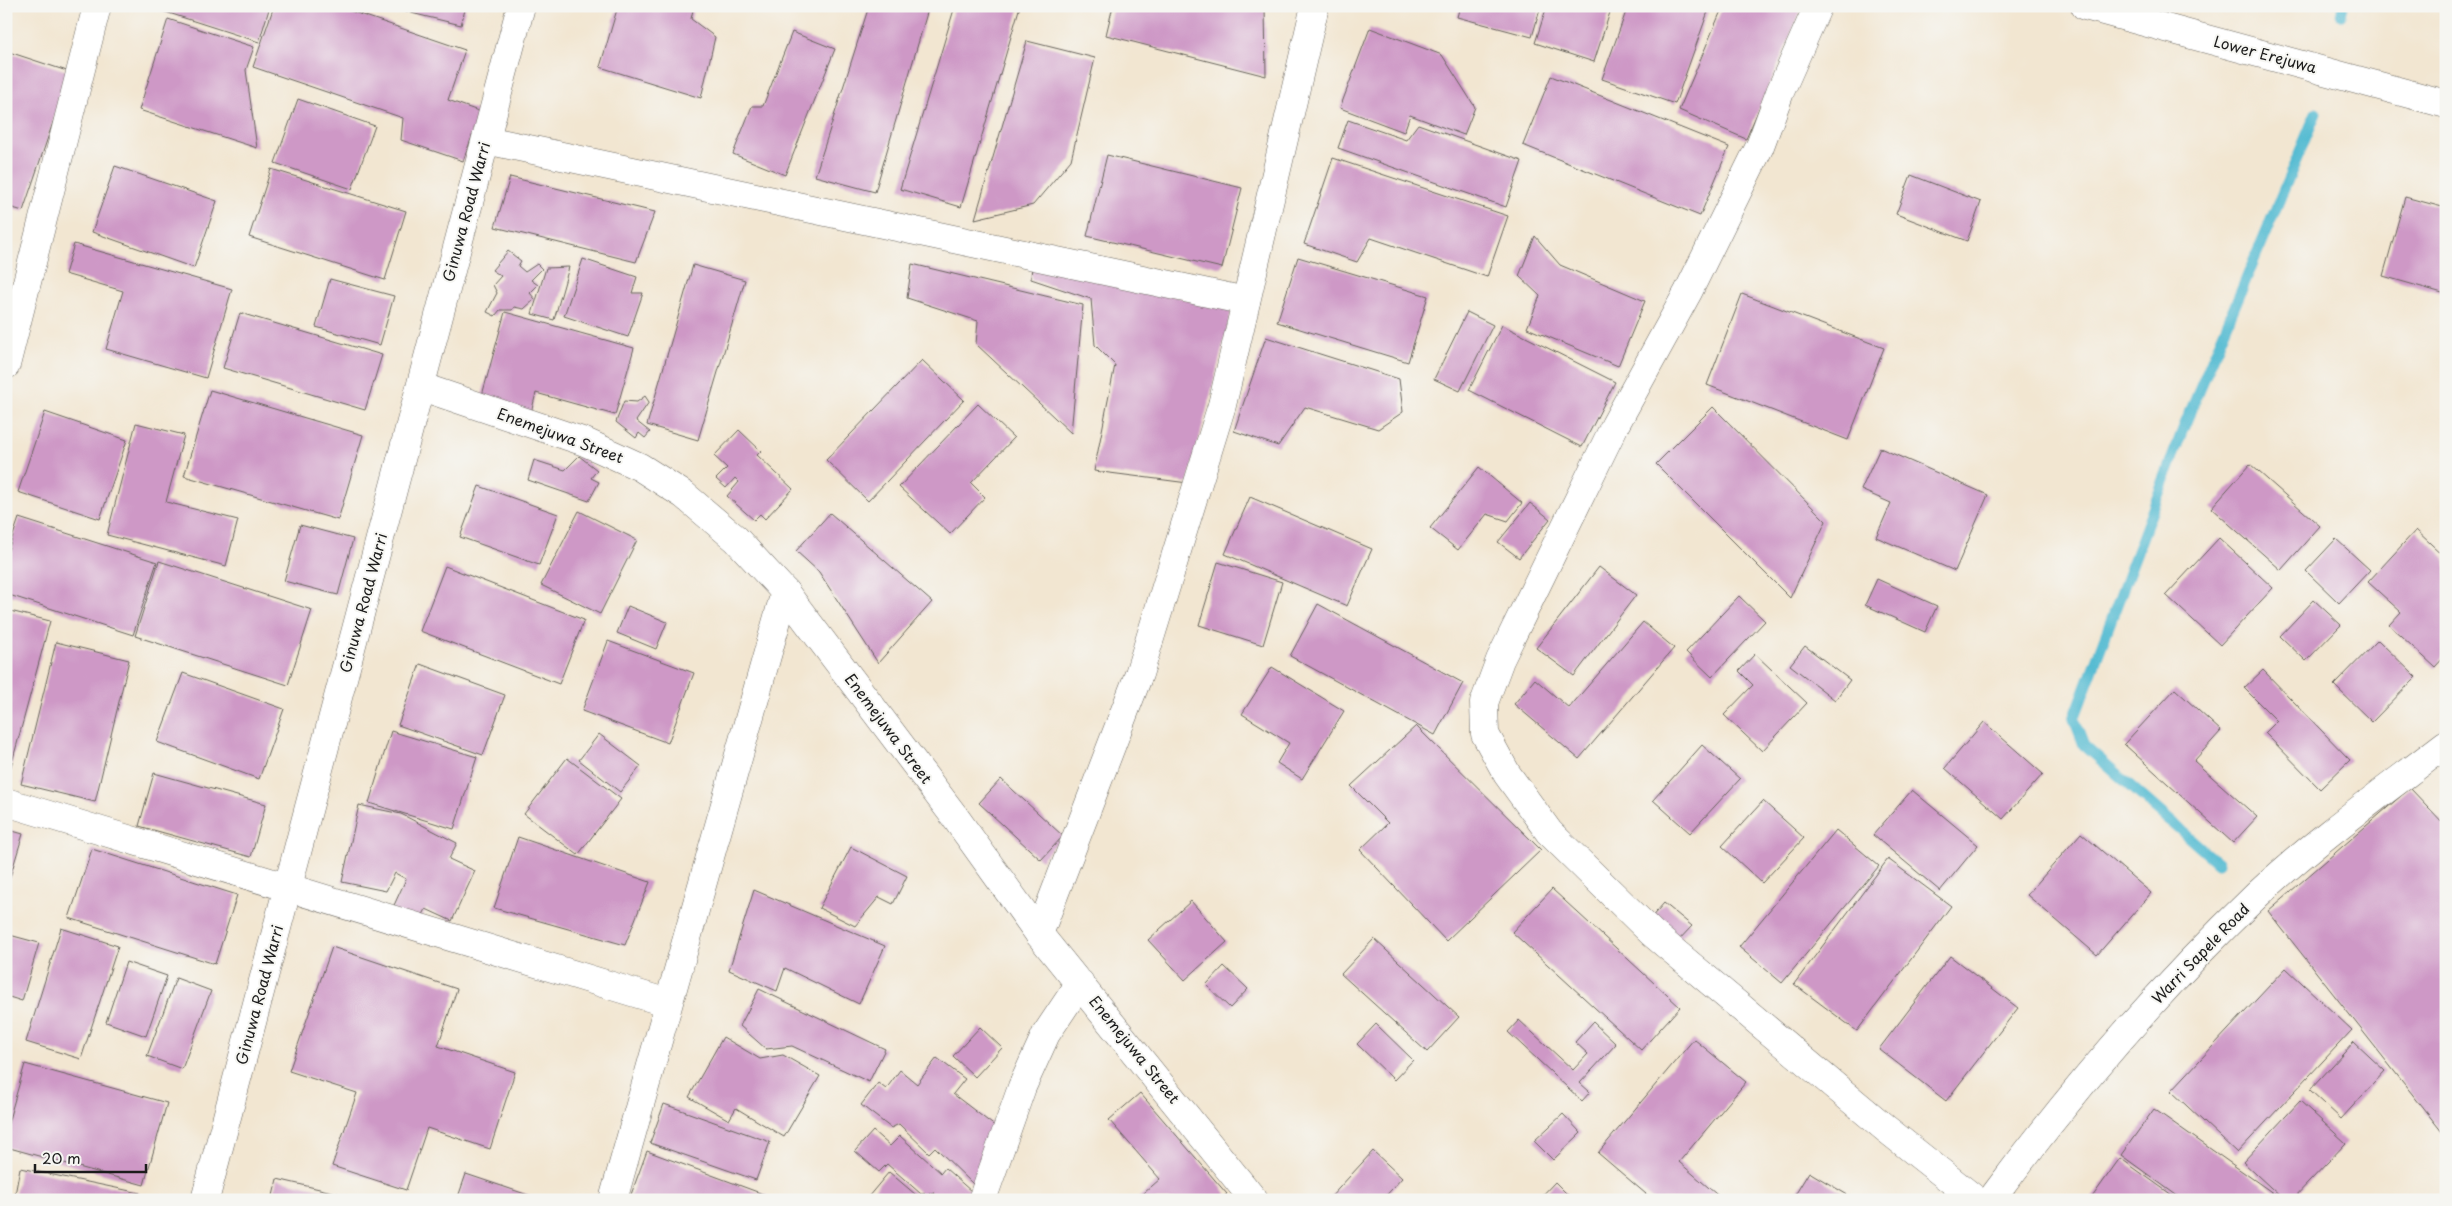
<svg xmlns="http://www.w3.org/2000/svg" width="2452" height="1206" viewBox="0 0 2452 1206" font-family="'Playpen Sans',sans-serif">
<rect width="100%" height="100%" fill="#f6f6f2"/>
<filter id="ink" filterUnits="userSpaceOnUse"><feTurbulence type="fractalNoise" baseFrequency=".02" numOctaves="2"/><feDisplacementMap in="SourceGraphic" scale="10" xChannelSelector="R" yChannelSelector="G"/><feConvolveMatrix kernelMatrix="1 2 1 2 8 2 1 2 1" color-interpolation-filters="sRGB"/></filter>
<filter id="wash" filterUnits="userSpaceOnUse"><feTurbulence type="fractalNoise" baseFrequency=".0096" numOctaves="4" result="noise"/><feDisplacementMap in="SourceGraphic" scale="20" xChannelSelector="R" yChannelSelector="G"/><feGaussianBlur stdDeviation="1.12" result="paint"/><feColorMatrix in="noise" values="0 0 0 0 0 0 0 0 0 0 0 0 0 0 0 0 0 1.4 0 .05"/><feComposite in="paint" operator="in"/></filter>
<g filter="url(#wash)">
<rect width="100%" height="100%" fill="#f2e6d1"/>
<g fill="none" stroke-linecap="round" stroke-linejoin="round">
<!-- stream -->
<g stroke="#54bbd2" stroke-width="11">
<polyline points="2341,15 2343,6"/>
<polyline points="2218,863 2084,745 2074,719 2183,429 2316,113"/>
</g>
</g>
<g id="blocks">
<!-- building -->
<g fill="#ce98c6">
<polygon points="147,6 270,6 259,42"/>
<polygon points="274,6 336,6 465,50 448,100 481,112 463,161 401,140 403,118 253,67"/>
<polygon points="382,6 466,6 461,25"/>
<polygon points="618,6 654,6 664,9 668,6 688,6 693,10 691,19 715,37 701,98 600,67"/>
<polygon points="869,6 929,6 875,192 815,176"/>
<polygon points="955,6 1020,6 961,207 900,189"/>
<polygon points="1113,6 1265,6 1266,76 1106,35"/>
<polygon points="1460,6 1541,6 1532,37 1457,17"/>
<polygon points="1547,6 1612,6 1594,62 1535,43"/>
<polygon points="1628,6 1710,6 1675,104 1602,79"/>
<polygon points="1723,6 1803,6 1746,139 1679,110"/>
<polygon points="168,19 254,47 246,70 257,148 139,110"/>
<polygon points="1370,28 1442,55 1475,107 1464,135 1410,115 1404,132 1340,108"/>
<polygon points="792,32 835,49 785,175 733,154 752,106 763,106"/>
<polygon points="1027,41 1095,58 1071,160 1033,205 975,219"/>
<polygon points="6,51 70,72 23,211 6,206"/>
<polygon points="1551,76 1729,147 1700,216 1523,145"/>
<polygon points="298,99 375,126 352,189 275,163"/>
<polygon points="1348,120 1406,140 1418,124 1522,161 1506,207 1338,148"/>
<polygon points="1107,155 1242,188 1222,268 1087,236"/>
<polygon points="1333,158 1508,216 1487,277 1371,238 1357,262 1304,244"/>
<polygon points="115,166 217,201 194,268 92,232"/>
<polygon points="271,169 406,211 385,280 249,237"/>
<polygon points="1911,175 1981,202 1967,241 1896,214"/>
<polygon points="510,177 655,212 636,262 495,227"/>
<polygon points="2405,197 2446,208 2446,294 2383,276"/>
<polygon points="1535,236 1560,265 1645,301 1618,366 1527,328 1540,296 1519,276"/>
<polygon points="74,244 232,289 206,378 106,349 123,291 65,274"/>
<polygon points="508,251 521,261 518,266 525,272 537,264 542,269 531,280 538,285 530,293 535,299 524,309 514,307 512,310 500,310 495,316 487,312 497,293 493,285 501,276 492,270"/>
<polygon points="1298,257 1428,296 1408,362 1277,322"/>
<polygon points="583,259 637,277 632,293 643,293 628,337 564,316"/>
<polygon points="1032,262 1232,310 1188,483 1094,471 1115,365 1095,345 1091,299 1031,279"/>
<polygon points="912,264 1083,305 1071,433 976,344 978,321 907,298"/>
<polygon points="693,265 745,280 698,440 647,425"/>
<polygon points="569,267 554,320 532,314 546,268"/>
<polygon points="330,279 394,296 380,345 316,327"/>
<polygon points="1742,294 1884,348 1848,440 1707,385"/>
<polygon points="505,312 634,348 615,415 536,393 531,413 481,399"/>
<polygon points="1467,312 1493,325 1460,391 1434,379"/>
<polygon points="240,313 382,355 365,410 223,368"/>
<polygon points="1502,325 1615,382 1582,447 1469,390"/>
<polygon points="1266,337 1399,379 1403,412 1378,429 1305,407 1278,446 1234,431"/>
<polygon points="922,360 964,400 868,501 826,460"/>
<polygon points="210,390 363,435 338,520 184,476"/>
<polygon points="645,396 649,402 636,421 650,432 645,438 639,433 636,438 616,422 624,401 637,402"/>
<polygon points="978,404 1014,438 971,483 985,497 950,534 899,487"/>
<polygon points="1713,407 1826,521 1790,598 1656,464"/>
<polygon points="45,412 127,440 100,519 18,492"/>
<polygon points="136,423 184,435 166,502 238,520 226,566 107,535"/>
<polygon points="739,430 761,451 757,455 793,489 765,519 760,514 754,520 727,496 739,482 735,478 726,488 716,479 727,468 714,456"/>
<polygon points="1880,448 1988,495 1955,571 1876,537 1891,503 1861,490"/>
<polygon points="579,456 597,470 591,478 599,482 589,501 528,480 534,460 565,470"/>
<polygon points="2250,464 2320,526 2281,570 2211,508"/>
<polygon points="1479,467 1522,503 1508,521 1487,514 1458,550 1430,528"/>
<polygon points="479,486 558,514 539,565 460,537"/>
<polygon points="1250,497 1372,549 1347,606 1225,554"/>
<polygon points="1530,503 1550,519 1519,558 1498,542"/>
<polygon points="579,511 637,540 600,614 541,585"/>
<polygon points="830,513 932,602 878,663 819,572 796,551"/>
<polygon points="19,518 157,562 133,635 6,594 6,556"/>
<polygon points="300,525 353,539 338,595 284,581"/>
<polygon points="2416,530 2446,558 2446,655 2435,667 2389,625 2401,612 2368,582"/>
<polygon points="2219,538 2273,588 2220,645 2166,595"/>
<polygon points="2336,539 2370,570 2339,603 2306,571"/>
<polygon points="159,561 312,610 288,685 135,636"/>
<polygon points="1218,562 1282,582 1263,645 1199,625"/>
<polygon points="445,566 584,620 559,684 420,631"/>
<polygon points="1599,567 1636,595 1574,676 1536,648"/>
<polygon points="1877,579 1937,606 1925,632 1865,605"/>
<polygon points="1739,596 1765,621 1712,677 1686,652"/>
<polygon points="2314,600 2341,625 2306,661 2280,636"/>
<polygon points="1318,604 1463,683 1435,735 1290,656"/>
<polygon points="628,606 667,622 656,649 617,633"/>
<polygon points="6,610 50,621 10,770 6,769"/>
<polygon points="1643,622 1674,648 1579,759 1514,704 1535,679 1569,708"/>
<polygon points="2378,640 2416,677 2372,722 2334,685"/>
<polygon points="608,641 694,673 668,743 582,711"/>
<polygon points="56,642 129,660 95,802 21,784"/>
<polygon points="1805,646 1850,680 1835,700 1790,665"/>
<polygon points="1755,654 1807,703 1762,751 1724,715 1753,685 1739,671"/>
<polygon points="420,664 505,695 483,755 398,725"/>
<polygon points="1272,667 1344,711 1302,779 1277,763 1289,743 1242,714"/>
<polygon points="2263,670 2350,760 2320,789 2265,733 2277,721 2244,688"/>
<polygon points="183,673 284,709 259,779 157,742"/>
<polygon points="2175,689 2221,731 2194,761 2257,817 2233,843 2124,744"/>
<polygon points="1984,722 2043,774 2003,819 1945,768"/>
<polygon points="1416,726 1541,850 1446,941 1360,850 1388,823 1351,786"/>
<polygon points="391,731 477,757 454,829 369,803"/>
<polygon points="599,734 641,766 620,792 579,760"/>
<polygon points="1702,745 1740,779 1690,833 1653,800"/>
<polygon points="567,758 621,799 578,855 524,814"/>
<polygon points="154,773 266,804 251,857 139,826"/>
<polygon points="1001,779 1063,836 1041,860 979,803"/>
<polygon points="2410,788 2446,826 2446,1137 2268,911"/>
<polygon points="1912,790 1978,845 1940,891 1873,835"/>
<polygon points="1763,801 1804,838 1762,883 1722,846"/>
<polygon points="359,805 401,814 457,843 449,859 475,871 452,921 426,909 418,925 390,914 406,879 395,873 386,891 342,882"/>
<polygon points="6,829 23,834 7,887 6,887"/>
<polygon points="1836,830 1879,866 1782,983 1739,947"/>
<polygon points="2081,833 2151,893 2097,955 2027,895"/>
<polygon points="518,837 650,882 625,945 494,908"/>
<polygon points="851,847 907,876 893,904 879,897 855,926 819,908"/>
<polygon points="92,849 237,895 215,964 69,918"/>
<polygon points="1888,859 1951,906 1857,1031 1794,984"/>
<polygon points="1552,889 1680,1007 1641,1050 1512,932"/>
<polygon points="754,890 885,946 859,1004 785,968 777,991 729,970"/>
<polygon points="1191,901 1227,942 1185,980 1148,940"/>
<polygon points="1664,903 1692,926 1677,942 1650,919"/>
<polygon points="61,928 118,946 81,1059 26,1042"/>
<polygon points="6,934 39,943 22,1001 6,996"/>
<polygon points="1374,939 1459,1017 1427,1052 1341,974"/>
<polygon points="332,947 457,989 438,1046 515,1072 490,1149 427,1128 406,1190 332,1166 357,1093 289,1071"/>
<polygon points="1950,956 2018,1008 1946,1101 1879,1049"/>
<polygon points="126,962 167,976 146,1036 106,1022"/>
<polygon points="1224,966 1248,989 1230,1008 1206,985"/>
<polygon points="2286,968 2352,1030 2237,1153 2171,1091"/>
<polygon points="176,978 211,991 182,1069 147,1056"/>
<polygon points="759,989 885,1049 869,1082 792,1046 766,1049 740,1026"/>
<polygon points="1519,1020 1573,1070 1588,1054 1575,1042 1593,1022 1616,1044 1580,1083 1590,1092 1582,1101 1508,1032"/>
<polygon points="1376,1024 1413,1060 1394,1080 1357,1044"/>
<polygon points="980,1027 1002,1048 975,1077 953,1056"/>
<polygon points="723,1037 760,1059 783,1055 820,1076 784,1137 736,1108 729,1120 689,1097"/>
<polygon points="1694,1039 1746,1082 1679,1162 1723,1200 1653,1200 1598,1153"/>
<polygon points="2354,1042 2385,1071 2341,1119 2310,1090"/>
<polygon points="937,1058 965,1079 953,1094 996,1127 976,1187 935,1147 929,1153 899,1124 891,1128 861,1105 878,1083 886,1089 900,1070 917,1084"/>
<polygon points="25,1064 167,1103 144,1185 6,1147 6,1130"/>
<polygon points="1140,1093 1227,1194 1220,1200 1136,1200 1160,1179 1109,1120"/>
<polygon points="2300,1101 2346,1143 2292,1200 2284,1200 2243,1162"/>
<polygon points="664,1104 770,1142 756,1180 650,1143"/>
<polygon points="2154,1109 2277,1196 2274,1200 2183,1200 2121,1155"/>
<polygon points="1563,1114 1581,1133 1553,1160 1534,1141"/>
<polygon points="873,1131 890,1146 900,1136 941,1173 945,1168 972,1192 971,1200 940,1200 934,1193 921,1194 887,1164 879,1172 855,1151"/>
<polygon points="647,1151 779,1200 629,1200"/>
<polygon points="1373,1151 1402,1178 1382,1200 1328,1200"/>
<polygon points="2120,1158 2179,1200 2090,1200"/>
<polygon points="20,1168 140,1193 139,1200 14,1200"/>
<polygon points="889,1172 922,1200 870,1200 868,1197"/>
<polygon points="1809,1172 1856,1200 1792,1200"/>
<polygon points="466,1174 540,1199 540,1200 457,1200"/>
<polygon points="277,1179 362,1199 362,1200 272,1200"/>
<polygon points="1555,1182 1573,1200 1538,1200"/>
</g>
</g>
</g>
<g filter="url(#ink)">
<use href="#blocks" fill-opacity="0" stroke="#67635b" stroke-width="1"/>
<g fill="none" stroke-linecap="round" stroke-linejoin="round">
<defs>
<g id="minor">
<polyline points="1818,6 1780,92 1760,146 1688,292 1615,425 1500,660 1484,703 1485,734 1507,774 1549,832 1652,933 1885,1128 1976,1200"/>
<polyline points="2085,6 2446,104"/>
<polyline points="486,140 1246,301"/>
<polyline points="6,365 97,6"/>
<polyline points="422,387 585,442 640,467 684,495 736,539 785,592 955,817 1039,934 1254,1200"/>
<polyline points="6,802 668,1003"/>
<polyline points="1039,934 1139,674 1222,405 1315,6"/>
<polyline points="205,1200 521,6"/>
<polyline points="613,1200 785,592"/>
<polyline points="982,1200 1022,1087 1046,1034 1080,983"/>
</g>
<path id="highway" d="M1991 1200C2071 1092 2160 988 2257 895 2316 840 2382 793 2446 744"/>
</defs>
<!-- minor casing -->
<use href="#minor" stroke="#67635b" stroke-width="29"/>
<!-- highway casing -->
<use href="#highway" stroke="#67635b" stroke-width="29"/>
<!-- minor -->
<use href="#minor" stroke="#fff" stroke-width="28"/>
<!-- highway -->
<use href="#highway" stroke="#fff" stroke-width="28"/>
</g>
</g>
<g text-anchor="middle" stroke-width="4" stroke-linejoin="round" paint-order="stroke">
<!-- street labels -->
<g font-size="15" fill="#1c1c1c" stroke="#f6f6f2">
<text transform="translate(2265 55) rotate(15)" y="5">Lower Erejuwa</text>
<text transform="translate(467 212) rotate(-75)" y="5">Ginuwa Road Warri</text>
<text transform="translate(560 436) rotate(20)" y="5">Enemejuwa Street</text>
<text transform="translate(364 603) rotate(-75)" y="5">Ginuwa Road Warri</text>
<text transform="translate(888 729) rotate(53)" y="5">Enemejuwa Street</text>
<text transform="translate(2201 954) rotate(-46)" y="5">Warri Sapele Road</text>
<text transform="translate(260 995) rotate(-75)" y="5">Ginuwa Road Warri</text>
<text transform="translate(1134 1050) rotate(51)" y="5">Enemejuwa Street</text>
</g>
</g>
<!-- margin -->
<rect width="2452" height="1206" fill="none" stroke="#f6f6f2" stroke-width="25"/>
<!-- scale -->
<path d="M35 1164v8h111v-8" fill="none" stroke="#1c1c1c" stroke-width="2.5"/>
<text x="42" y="1164" font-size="15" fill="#1c1c1c" stroke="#f6f6f2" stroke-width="4" paint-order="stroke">20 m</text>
</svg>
